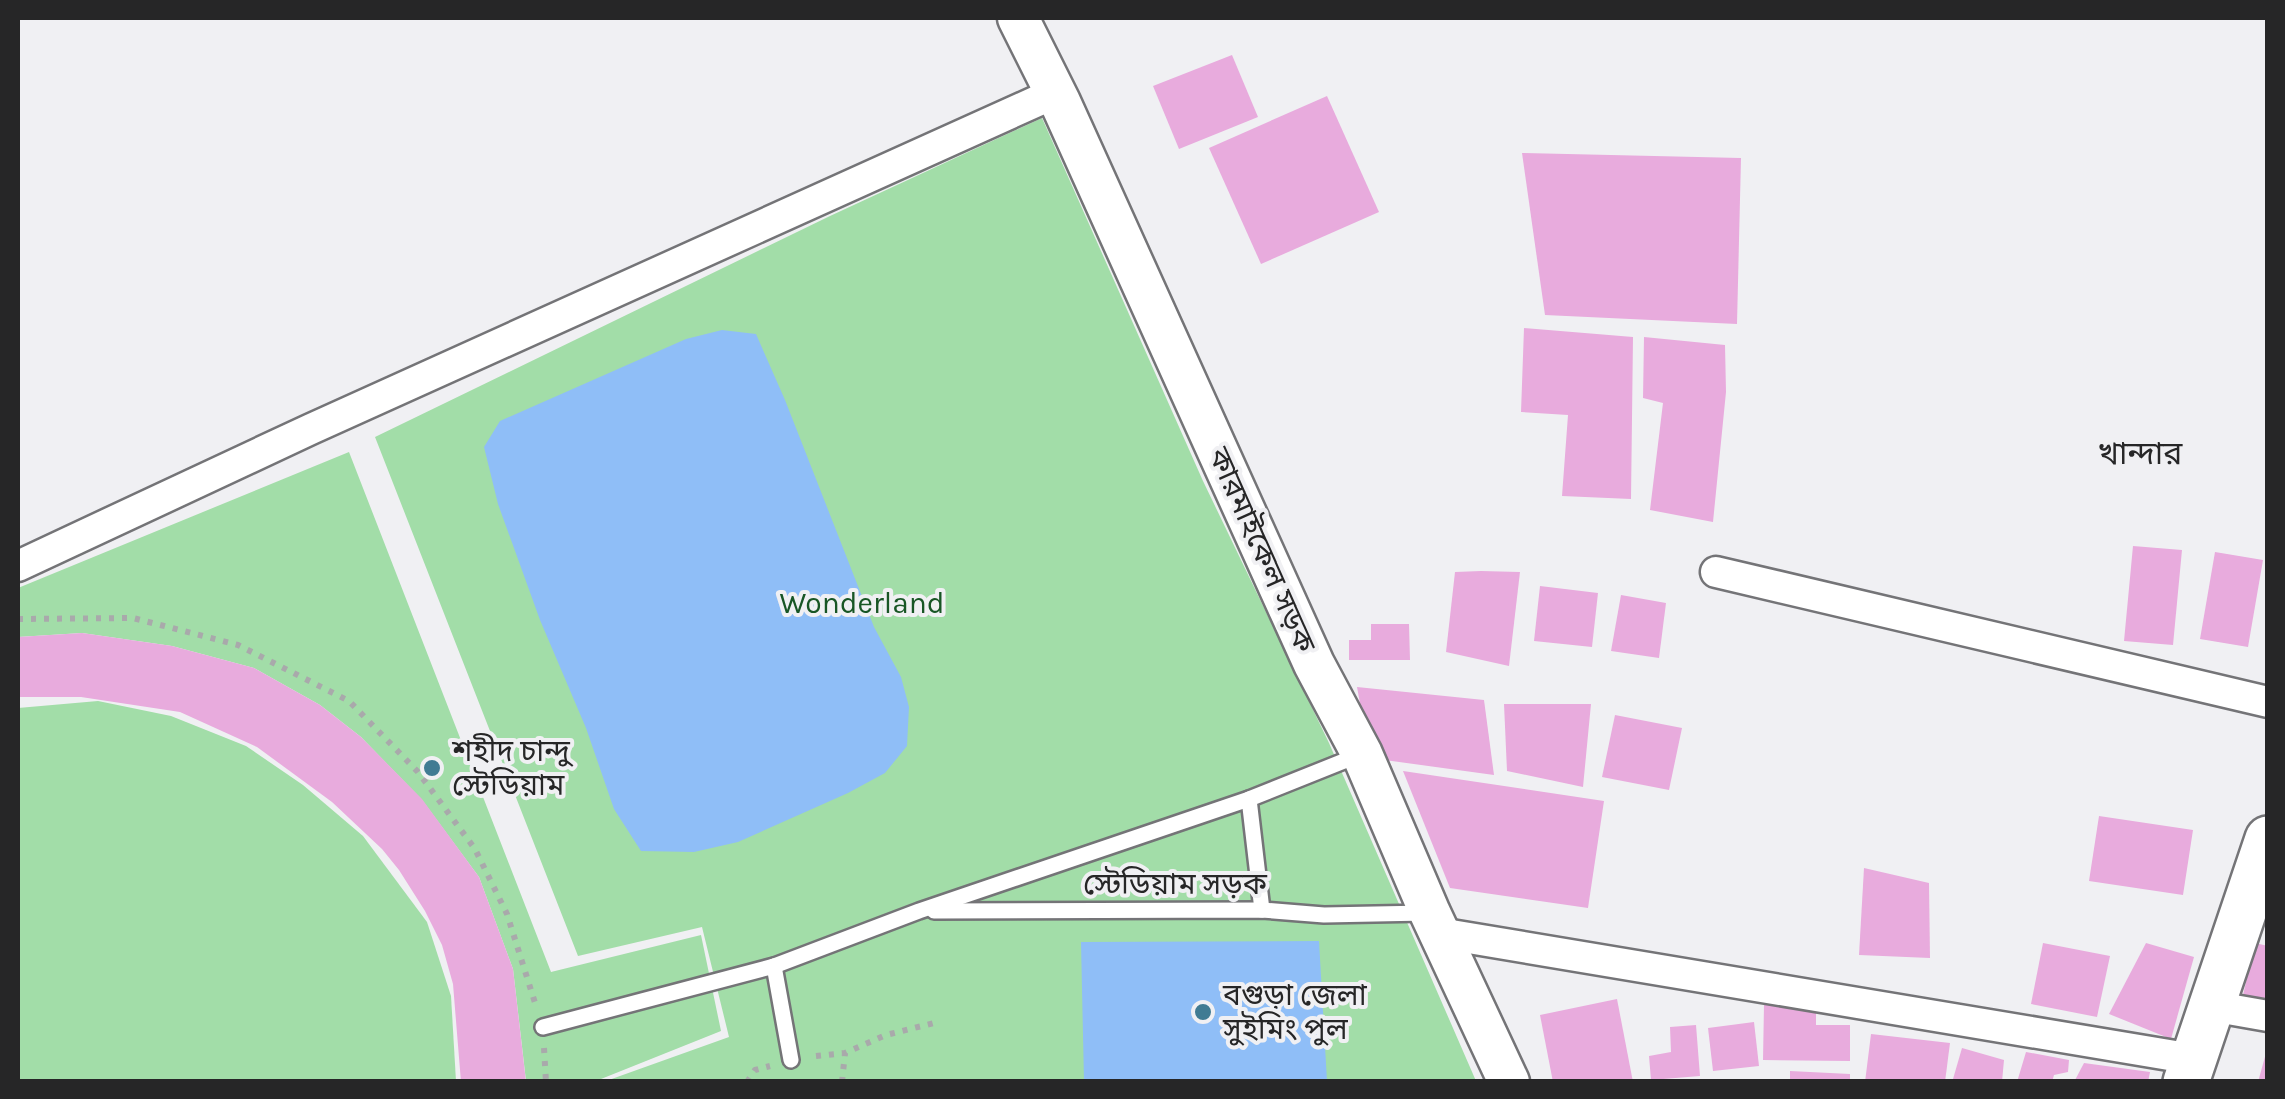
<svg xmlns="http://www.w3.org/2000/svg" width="2285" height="1099" viewBox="0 0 2285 1099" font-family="Karla,'Noto Sans Bengali',sans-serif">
<rect width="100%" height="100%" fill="#f0f0f3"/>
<!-- green -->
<g fill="#a2dda8">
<polygon points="1042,118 1203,481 1329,743 1476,1081 606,1081 729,1037 702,927 578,956 375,437 830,216"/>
<polygon points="349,452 551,972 701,935 721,1031 596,1081 526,1081 513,969 479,877 422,800 361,737 320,705 254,668 172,646 82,633 18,637 18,588"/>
<polygon points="98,701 171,716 246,746 303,785 363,836 427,922 451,996 456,1081 18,1081 18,708"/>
</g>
<!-- water -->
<g fill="#8fbef7">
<polygon points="722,330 756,334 785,400 874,627 901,677 909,707 907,746 885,773 848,793 738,842 694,852 641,851 614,809 586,728 540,620 498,504 484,447 500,421 686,339"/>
<polygon points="1319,941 1327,1081 1084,1081 1081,942"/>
</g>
<!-- building -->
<g fill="#e8abdd">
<polygon points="1232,55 1258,117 1179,149 1153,86"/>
<polygon points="1327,96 1379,212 1261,264 1209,148"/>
<polygon points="1522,153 1741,158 1737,324 1545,315"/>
<polygon points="1524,328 1633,337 1631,499 1562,496 1568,415 1521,412"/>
<polygon points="1644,337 1725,345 1726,392 1713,522 1650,510 1663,403 1643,398"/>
<polygon points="2133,546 2182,550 2173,645 2124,641"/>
<polygon points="2215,552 2263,560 2248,647 2200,639"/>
<polygon points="1481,571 1520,572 1509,666 1446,652 1455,572"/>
<polygon points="1540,586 1598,593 1592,647 1534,641"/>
<polygon points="1621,595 1666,603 1659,658 1611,651"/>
<polygon points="1371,624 1409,624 1410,660 1349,660 1349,640 1371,640"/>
<polygon points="82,633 172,646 254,668 320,705 361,737 422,799 479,877 513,969 526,1082 461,1082 453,984 442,945 425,911 399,870 382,849 332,802 257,747 180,712 81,697 18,697 18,637"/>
<polygon points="1357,687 1484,700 1494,775 1370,758"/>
<polygon points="1504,704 1591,704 1583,787 1507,771"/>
<polygon points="1615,715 1682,728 1669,790 1602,777"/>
<polygon points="1403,771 1604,801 1588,908 1450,888"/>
<polygon points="2099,816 2193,830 2183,895 2089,881"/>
<polygon points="1864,868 1929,883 1930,958 1859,955"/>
<polygon points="2043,943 2110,956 2097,1017 2031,1004"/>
<polygon points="2146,943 2194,957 2171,1039 2109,1014"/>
<polygon points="2255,943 2268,946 2268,1000 2243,995"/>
<polygon points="1617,999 1633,1082 1553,1082 1540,1015"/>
<polygon points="1764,1005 1816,1005 1816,1025 1850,1025 1850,1061 1763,1060"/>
<polygon points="1754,1022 1759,1066 1713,1071 1708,1028"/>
<polygon points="1696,1025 1700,1076 1651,1080 1649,1056 1671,1052 1670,1027"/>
<polygon points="1871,1034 1950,1043 1945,1082 1865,1082"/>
<polygon points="1962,1048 2004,1060 2002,1082 1962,1082 1953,1079"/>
<polygon points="2026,1052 2069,1060 2068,1072 2054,1075 2052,1082 2017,1082"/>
<polygon points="2266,1053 2268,1082 2258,1082"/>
<polygon points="2084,1063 2150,1072 2148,1082 2074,1082"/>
<polygon points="1790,1071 1850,1074 1850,1082 1790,1082"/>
</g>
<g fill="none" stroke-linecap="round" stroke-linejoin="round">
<defs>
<g id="service">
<polyline points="1249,799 1262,910"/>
<polyline points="934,911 1262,910 1324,915 1426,913"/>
<polyline points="774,966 791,1060"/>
<polyline points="543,1027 774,966 919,911 1249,799 1359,755"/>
</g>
<g id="minor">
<polyline points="18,566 311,429 1055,93"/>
<polyline points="1716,572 2268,702"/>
<polyline points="1439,933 2193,1059"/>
<polyline points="2211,1006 2268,1016"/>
</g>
<polyline id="tertiary" points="1018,18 1060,102 1314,664 1362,754 1430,913 1509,1082"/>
<polyline id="secondary" points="2186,1082 2268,839"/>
</defs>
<!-- service casing -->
<use href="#service" stroke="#747477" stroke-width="20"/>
<!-- minor casing -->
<use href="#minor" stroke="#747477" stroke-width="35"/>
<!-- tertiary casing -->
<use href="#tertiary" stroke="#747477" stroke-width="45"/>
<!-- secondary casing -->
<use href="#secondary" stroke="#747477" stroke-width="50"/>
<!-- path -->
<g stroke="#a9a9ab" stroke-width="6" stroke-dasharray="5 8" stroke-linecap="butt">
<polyline points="18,619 133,618 238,645 349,701 418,772 475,849 507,914 536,1006"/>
<polyline points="544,1048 546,1082"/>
<polyline points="816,1056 845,1053 886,1035 938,1022"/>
<polyline points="747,1082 755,1070 770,1066"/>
<polyline points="842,1082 845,1053"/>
</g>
<!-- service -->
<use href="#service" stroke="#fff" stroke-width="15"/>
<!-- minor -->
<use href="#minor" stroke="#fff" stroke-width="30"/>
<!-- tertiary -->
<use href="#tertiary" stroke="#fff" stroke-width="40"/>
<!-- secondary -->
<use href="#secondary" stroke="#fff" stroke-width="45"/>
</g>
<!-- markers -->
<g fill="#407b93" stroke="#f0f0f3" stroke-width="4">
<circle cx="432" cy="768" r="10"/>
<circle cx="1203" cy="1012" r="10"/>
</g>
<g text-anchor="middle" stroke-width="8" stroke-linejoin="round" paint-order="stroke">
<!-- street labels -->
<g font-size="30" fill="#262627" stroke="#f0f0f3">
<text transform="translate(1262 550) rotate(66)" y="10">কারমাইকেল সড়ক</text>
<text x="1175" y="894">স্টেডিয়াম সড়ক</text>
</g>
<!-- park labels -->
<g font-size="30" fill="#185625" stroke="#f0f0f3">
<text x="862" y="613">Wonderland</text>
</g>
<!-- poi labels -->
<g font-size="30" fill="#262627" stroke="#f0f0f3" text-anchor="start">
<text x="452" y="761">শহীদ চান্দু<tspan x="452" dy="34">স্টেডিয়াম</tspan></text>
<text x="1223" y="1005">বগুড়া জেলা<tspan x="1223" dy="34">সুইমিং পুল</tspan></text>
</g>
<!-- neighbourhood labels -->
<g font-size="32" fill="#262627" stroke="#f0f0f3">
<text x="2140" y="464">খান্দার</text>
</g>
</g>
<!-- border -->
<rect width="2285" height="1099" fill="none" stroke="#262627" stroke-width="40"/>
</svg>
